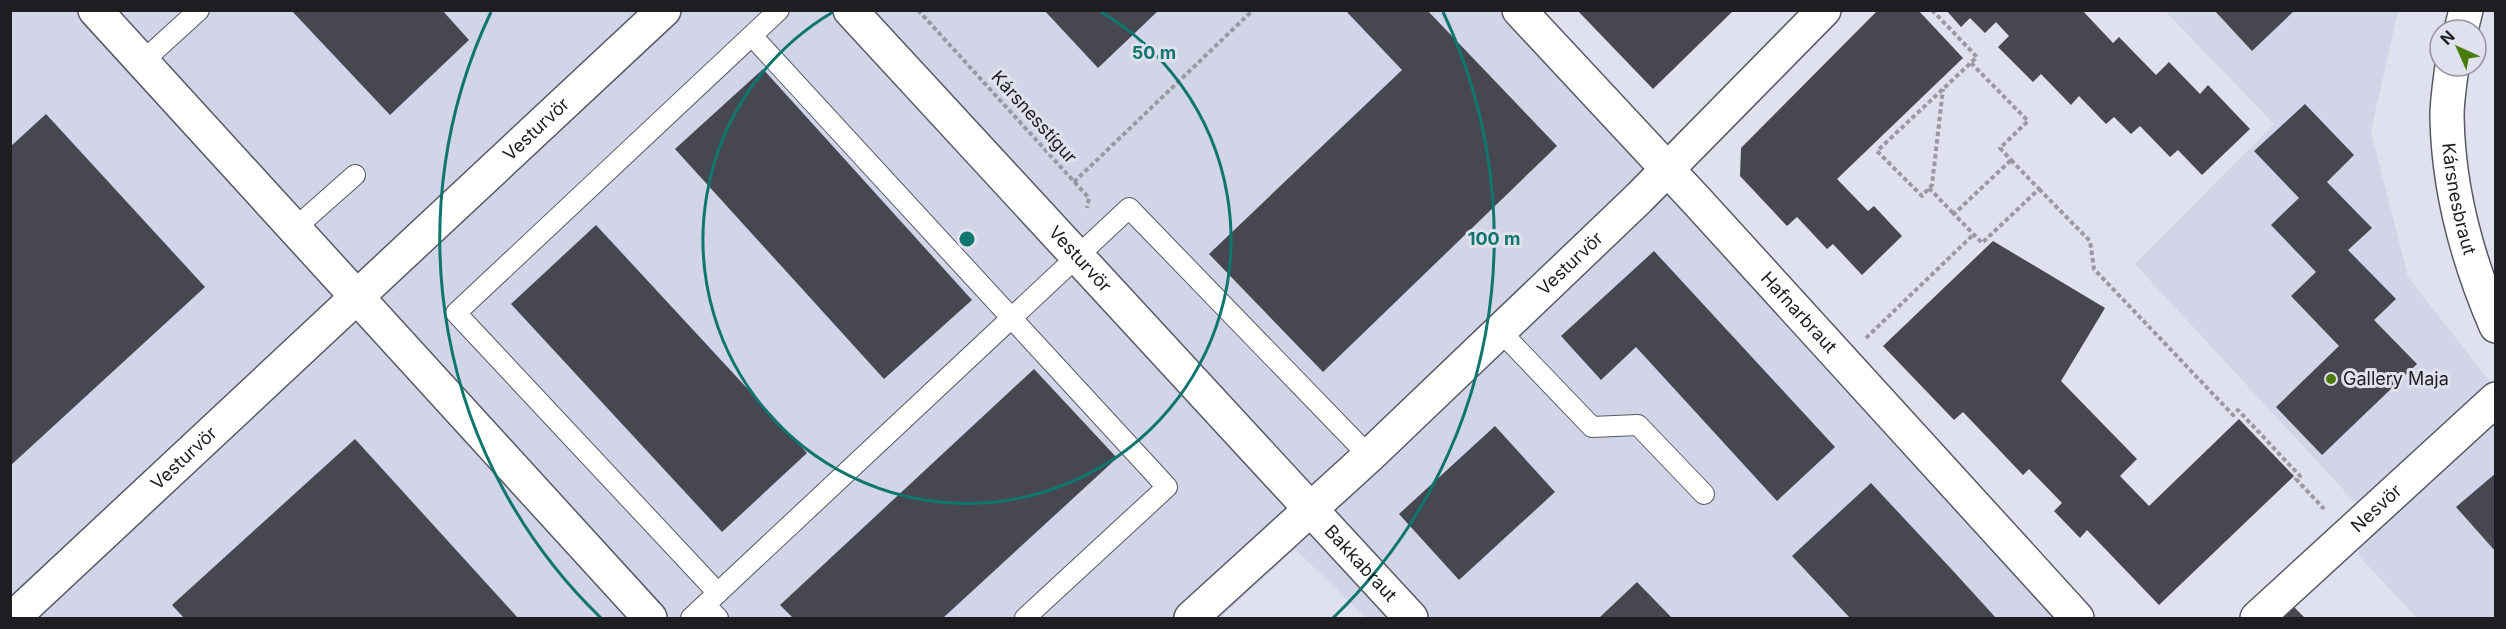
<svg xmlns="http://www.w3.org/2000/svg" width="2506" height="629" viewBox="0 0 2506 629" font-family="Inter,sans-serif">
<rect width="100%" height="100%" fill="#e0e1ee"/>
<!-- built -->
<g fill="#d2d4e8">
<polygon points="10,11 1499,11 2074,618 1366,618 1295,549 1220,618 11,618"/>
<polygon points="2165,11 2398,11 2371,131 2408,277 2495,388 2495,618 2417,618 2358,555 2364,512 2135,264 2274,124"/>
</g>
<!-- building -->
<g fill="#474752">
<polygon points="291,10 442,10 469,40 390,115"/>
<polygon points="1044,10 1159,10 1098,68"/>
<polygon points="1345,10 1427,10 1557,146 1323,372 1209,254 1402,70"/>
<polygon points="1577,10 1734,10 1653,89"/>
<polygon points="1878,10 1918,10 1963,58 1837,179 1868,211 1874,206 1902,236 1862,275 1833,244 1827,249 1797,217 1787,226 1740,176 1741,148"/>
<polygon points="1946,10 2082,10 2113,43 2119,37 2156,75 2169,62 2200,94 2208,85 2250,129 2202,175 2178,150 2170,157 2140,126 2131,134 2114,117 2106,124 2079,96 2071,105 2041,74 2033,82 1998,47 2009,36 1996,22 1985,33 1970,18 1961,27"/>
<polygon points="2214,10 2295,10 2252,51"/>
<polygon points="763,69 972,300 884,379 675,149"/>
<polygon points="2305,104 2354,155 2327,182 2372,228 2348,250 2396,299 2374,320 2417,364 2322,455 2276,407 2339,346 2291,296 2316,272 2271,225 2299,198 2254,151"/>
<polygon points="46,114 205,287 10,466 10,147"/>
<polygon points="596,225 807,453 722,532 511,304"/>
<polygon points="1993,241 2105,308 2061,381 2137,459 2120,476 2149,506 2239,419 2294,476 2159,605 2087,530 2080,538 2054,511 2062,503 2029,469 2023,475 1963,412 1954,420 1883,346"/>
<polygon points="1654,251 1835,447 1777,501 1636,347 1601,380 1561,336"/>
<polygon points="1034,369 1117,458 943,618 793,618 780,605"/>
<polygon points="1495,426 1555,492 1459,580 1399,514"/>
<polygon points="355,439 518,618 184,618 172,605"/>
<polygon points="2496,473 2496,552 2456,507"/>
<polygon points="1871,483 1955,573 1996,618 1850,618 1792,556"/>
<polygon points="1637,582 1672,618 1599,618"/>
<polygon points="2293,606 2305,618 2279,618"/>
</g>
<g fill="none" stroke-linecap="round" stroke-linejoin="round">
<defs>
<g id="service">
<polyline points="752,36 1167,487 1025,618"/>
<polyline points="142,62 199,10"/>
<polyline points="294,229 355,175"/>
<polyline points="1500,331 1592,427 1638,425 1704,494"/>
<polyline points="718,593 456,313 779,10"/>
<polyline points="705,605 718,618"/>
<polyline points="691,618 1129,208 1369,456"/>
</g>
<g id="minor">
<polyline points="95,10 650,618"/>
<path id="s1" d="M850 10 1411 618"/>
<path id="s2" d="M1519 10 1697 201 2077 618"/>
<path id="s3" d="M13 618 664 10"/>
<path id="s4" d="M1191 618 1369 456 1639 198 1824 10"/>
<path id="s5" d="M2257 618 2496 399"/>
</g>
<g id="tertiary">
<polyline points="2461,30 2466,10"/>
<path id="s6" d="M2452 66C2450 83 2447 100 2447 116 2448 187 2468 261 2496 326"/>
</g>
</defs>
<!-- service casing -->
<use href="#service" stroke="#595964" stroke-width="22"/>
<!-- minor casing -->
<use href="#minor" stroke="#595964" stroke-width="36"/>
<!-- tertiary casing -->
<use href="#tertiary" stroke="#595964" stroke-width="36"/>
<!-- path -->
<g stroke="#9899a3" stroke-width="4" stroke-dasharray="4.5 3" stroke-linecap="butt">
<polyline points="918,10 1089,198 1087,208"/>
<polyline points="1932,10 1977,57 1877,151 1922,196 1932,185 1943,89"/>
<polyline points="1971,63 2028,121 2000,148 2011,160"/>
<polygon points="2011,160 2039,189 1982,243 1954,214"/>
<polyline points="1074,182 1253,10"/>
<polyline points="1929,188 1954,214"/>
<polyline points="2039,189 2090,241 2094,269 2233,415 2238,410 2300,476 2296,479 2324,509"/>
<polyline points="1866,338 1974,234"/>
</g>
<!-- service -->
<use href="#service" stroke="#fff" stroke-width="20"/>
<!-- minor -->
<use href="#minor" stroke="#fff" stroke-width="33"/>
<!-- tertiary -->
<use href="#tertiary" stroke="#fff" stroke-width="33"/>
</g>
<!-- distance rings -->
<g fill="none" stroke="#0f766e" stroke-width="3">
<path d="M1101 12A264 264 0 1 1 833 12"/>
<path d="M601 618A527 527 0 0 1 491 12M1443 12A527 527 0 0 1 1333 618"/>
</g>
<!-- markers -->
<circle fill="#4a7c0c" stroke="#e0e1ee" stroke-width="2" cx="2331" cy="379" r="6"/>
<g text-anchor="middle" stroke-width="6" stroke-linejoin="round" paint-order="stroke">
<!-- street labels -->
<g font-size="18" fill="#1e1e22" stroke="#e0e1ee">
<text transform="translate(1034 117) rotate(48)" y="6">Kársnesstígur</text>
<text dy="6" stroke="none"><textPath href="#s3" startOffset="716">Vesturvör</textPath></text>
<text dy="6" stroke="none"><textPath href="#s6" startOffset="134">Kársnesbraut</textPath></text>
<text dy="6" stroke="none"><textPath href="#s1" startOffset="339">Vesturvör</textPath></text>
<text dy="6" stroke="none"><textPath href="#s4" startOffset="519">Vesturvör</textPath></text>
<text dy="6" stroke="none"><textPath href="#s2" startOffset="412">Hafnarbraut</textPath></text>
<text dy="6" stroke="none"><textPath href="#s3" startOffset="234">Vesturvör</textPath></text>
<text dy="6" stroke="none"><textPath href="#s5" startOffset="162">Nesvör</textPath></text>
<text dy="6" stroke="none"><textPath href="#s1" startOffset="753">Bakkabraut</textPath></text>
</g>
<!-- poi labels -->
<g font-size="18" fill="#1e1e22" stroke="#e0e1ee" text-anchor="start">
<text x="2343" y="385">Gallery Maja</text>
</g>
</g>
<circle cx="967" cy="239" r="9" fill="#0f766e" stroke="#e0e1ee" stroke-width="3"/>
<g font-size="18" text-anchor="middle" font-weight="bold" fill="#0f766e" stroke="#e0e1ee" stroke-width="6" stroke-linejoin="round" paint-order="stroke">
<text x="1154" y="59">50 m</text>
<text x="1494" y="245">100 m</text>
</g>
<!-- border -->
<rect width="2506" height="629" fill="none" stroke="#1e1e22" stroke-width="24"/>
<!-- north arrow -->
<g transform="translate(2458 48) rotate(315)"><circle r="28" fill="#e0e1ee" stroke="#92939c" stroke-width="1.5"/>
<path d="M0-4.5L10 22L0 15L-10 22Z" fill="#4a7c0c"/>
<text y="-9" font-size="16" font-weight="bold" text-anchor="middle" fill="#1e1e22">N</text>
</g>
</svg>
